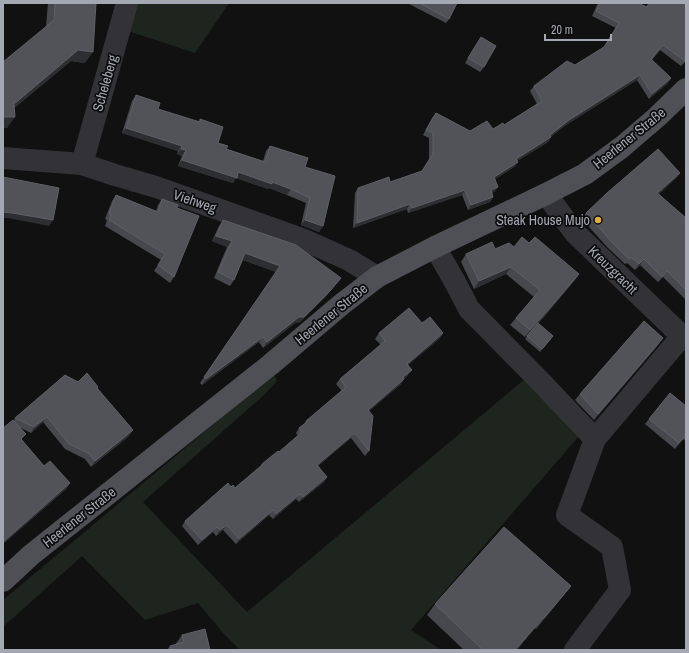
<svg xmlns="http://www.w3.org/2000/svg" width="689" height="653" viewBox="0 0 689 653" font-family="'Archivo Narrow',sans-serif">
<rect width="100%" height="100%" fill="#111112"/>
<!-- green -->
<g fill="#1e251f">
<polygon points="136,3 229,3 195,53 128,31"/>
<polygon points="274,374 277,381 264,395 143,502 247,612 526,378 580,435 411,630 441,650 240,650 224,634 198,603 145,620 82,556 3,627 3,600"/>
</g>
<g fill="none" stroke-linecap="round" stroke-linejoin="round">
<!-- minor -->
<g stroke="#333337" stroke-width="22">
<polyline points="3,158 82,164 115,175 156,187 302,239 349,260 377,277"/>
<polyline points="82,164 127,3"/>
<polyline points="546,194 575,233 686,340"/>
<polyline points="435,247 455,282 469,309 538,379 595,439"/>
<polyline points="575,650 620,590 612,547 567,515 595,439 682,336"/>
</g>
<!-- major -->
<polyline stroke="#4f5056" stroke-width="22" points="3,581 31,555 270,365 342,304 377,277 435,247 546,194 585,174 622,147 657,117 686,89"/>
</g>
<!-- wall -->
<g fill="#47484d">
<polygon points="48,3 96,3 85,63 71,61 14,108 7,128 3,128 46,26"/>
<polygon points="407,3 457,3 449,19 446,23"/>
<polygon points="598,3 638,3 646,7 649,3 686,3 686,61 681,66 660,50 652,60 671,78 668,83 649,99 637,80 566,125 551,136 548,142 517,161 518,162 514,167 495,179 498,187 494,192 492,193 493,197 490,202 468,210 462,195 408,213 407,209 353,228 355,193 358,188 390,182 422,171 429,159 429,138 423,135 432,118 436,113 470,131 493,129 504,125 537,104 530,91 534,86 575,65 604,47 616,28 592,16"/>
<polygon points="481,37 484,67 480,72 465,63"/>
<polygon points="136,95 158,109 199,122 200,119 218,143 226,149 263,161 266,151 270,146 305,167 323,226 319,232 301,225 306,203 287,195 269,188 268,189 236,178 233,183 178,166 182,156 177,154 178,151 122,133 132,101"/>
<polygon points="680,173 676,178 659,194 686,218 686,300 663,277 658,282 640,265 635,270 627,263 625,264 607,247 582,219 586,213"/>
<polygon points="116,195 156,211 158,205 162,199 177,208 174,277 170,283 154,271 161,260 105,226 107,220 105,219 112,201"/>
<polygon points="223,220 341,278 326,296 300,322 295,323 263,348 259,342 202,385 200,383 276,272 243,260 234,280 230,286 214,278 227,247 212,241 219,226"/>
<polygon points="529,243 579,274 574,281 544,317 525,337 510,325 534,297 506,274 474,289 461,262 466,254 495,249 514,247"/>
<polygon points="422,323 443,333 440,338 408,365 408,375 404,379 401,384 369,411 369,451 365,456 351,438 318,466 327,477 324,482 299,502 296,499 273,519 269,515 236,544 223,530 216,536 213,532 198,545 182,526 185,521 231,487 235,488 259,468 262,464 279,452 298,436 296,433 299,428 303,425 306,421 342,391 336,384 340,379 381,345 375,339 379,333"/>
<polygon points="527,336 551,339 540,352 525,339"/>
<polygon points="659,344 594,420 575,400 580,394"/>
<polygon points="78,382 97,388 129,436 91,467 85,459 65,449 43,422 31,433 21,428 22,440 44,466 70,483 66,489 3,544 14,420 15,418"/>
<polygon points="686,406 686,441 683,439 675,449 645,424 649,419"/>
<polygon points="571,586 563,596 536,629 535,628 517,650 464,650 427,615 435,604"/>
<polygon points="182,635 210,650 167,650 170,646 175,645"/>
</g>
<!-- shaded-wall -->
<g fill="#2d2e31">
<polygon points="78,50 93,52 85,63 71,61 7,114 14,104"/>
<polygon points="640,75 637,80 566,125 547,140 551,137 548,142 512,164 516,159 550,135 569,120"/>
<polygon points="671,78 668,83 649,99 652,94"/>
<polygon points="3,117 15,117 7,128 3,128"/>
<polygon points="126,128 182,146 178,151 122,133"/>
<polygon points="181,149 186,150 182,156 177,154"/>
<polygon points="182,160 238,172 272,182 291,189 287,195 269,188 268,189 236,178 233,183 178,166"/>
<polygon points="518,162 514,167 491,182 494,177"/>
<polygon points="680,173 676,178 654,198 657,193"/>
<polygon points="498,187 494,192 487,195 491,190"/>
<polygon points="465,190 462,195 408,213 412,208"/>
<polygon points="493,197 490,202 468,210 471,205"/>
<polygon points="410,204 407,209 353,228 357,223"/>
<polygon points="3,212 12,213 53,220 49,226 8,218 3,218"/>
<polygon points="305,220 323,226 319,232 301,225"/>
<polygon points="216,236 232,241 227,247 212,241"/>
<polygon points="245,253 280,266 276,272 241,259"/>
<polygon points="644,259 640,265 635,270 639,264"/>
<polygon points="511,267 506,274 474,289 479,281"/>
<polygon points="667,271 663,277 658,282 662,277"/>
<polygon points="579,274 574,281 544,317 525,337 530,330"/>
<polygon points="341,278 326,296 300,322 295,323 263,348 267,342"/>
<polygon points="443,333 440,338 403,369 407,364"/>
<polygon points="263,337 259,342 202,385 206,379"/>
<polygon points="663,338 659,344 594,420 598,414"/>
<polygon points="412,370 408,375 399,383 403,377"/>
<polygon points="404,379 401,384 364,415 368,410"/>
<polygon points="47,417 43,422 31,433 34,427"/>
<polygon points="133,430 129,436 91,467 95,461"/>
<polygon points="355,433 351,438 313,470 317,465"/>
<polygon points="327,477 324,482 299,502 303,497"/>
<polygon points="70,483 66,489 3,544 3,542"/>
<polygon points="300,494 296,499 273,519 276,514"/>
<polygon points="273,510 269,515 236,544 239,539"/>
<polygon points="227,525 223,530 216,536 220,530"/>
<polygon points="217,527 213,532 198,545 202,540"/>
<polygon points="571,586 563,596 536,629 544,618"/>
<polygon points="543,618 535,628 517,650 515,650"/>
</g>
<!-- building -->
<g fill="#515358" stroke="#5e6066">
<polygon points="55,3 96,3 93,52 78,50 14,104 15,117 3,117 3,62 54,20"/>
<polygon points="419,3 457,3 449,19"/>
<polygon points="600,3 638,3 647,7 649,3 686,3 686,60 685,61 663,45 651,59 671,78 652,94 640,75 569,120 550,135 551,137 516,159 518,162 494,177 498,187 491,190 493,197 471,205 465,190 412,208 410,204 357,223 358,188 389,177 390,182 422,171 433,154 433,133 426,130 436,113 470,131 487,121 493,129 503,123 504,125 542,101 534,86 559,67 567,61 575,65 604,47 619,23 596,11"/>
<polygon points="481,37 496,46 484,67 468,58"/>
<polygon points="136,95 160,103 158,109 200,122 200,119 223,127 218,143 228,146 226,149 265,162 270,146 308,158 305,167 335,176 323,226 305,220 310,198 291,189 272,182 272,184 238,172 237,178 182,160 186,150 181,149 182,146 126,128"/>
<polygon points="658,149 680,173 657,193 686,218 686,290 667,271 662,277 644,259 639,264 631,257 629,259 611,241 586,213 607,193"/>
<polygon points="3,177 59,188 53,220 12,213 3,212"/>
<polygon points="116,195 158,212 162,199 178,205 177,208 199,216 174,277 158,265 165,254 109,220 111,215 109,214"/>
<polygon points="223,220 296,245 341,278 330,291 304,317 299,317 267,342 263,337 206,379 204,377 280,266 245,253 234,280 218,272 232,241 216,236"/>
<polygon points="522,237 529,243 535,237 579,274 549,309 530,330 516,318 540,290 511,267 479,281 466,254 492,242 495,249 509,243 514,247"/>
<polygon points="409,308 422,323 430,317 443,333 407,364 412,370 403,377 404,379 368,410 373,416 369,451 355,433 317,465 327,477 303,497 300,494 276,514 273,510 239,539 227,525 220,530 217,527 202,540 185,521 228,483 231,487 233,485 235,488 262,465 262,464 278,451 279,452 302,432 299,428 307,422 306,421 346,387 340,379 385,341 379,333"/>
<polygon points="644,321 663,338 598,414 580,394"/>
<polygon points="538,323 553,336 542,349 527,336"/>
<polygon points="87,373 98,387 97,388 133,430 95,461 88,453 69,444 47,417 34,427 15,418 65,375 78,382"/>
<polygon points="670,393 686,406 686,435 679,443 649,419"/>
<polygon points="13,420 26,434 21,439 44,466 50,461 70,483 3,542 3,428"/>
<polygon points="504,527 571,586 544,618 543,618 515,650 483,650 435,604"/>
<polygon points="205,629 210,650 171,650 170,646 184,642 182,635"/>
</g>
<!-- markers -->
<circle fill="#dcaf40" stroke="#0c0c0d" stroke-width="1.5" cx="598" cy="220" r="4"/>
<g text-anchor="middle" stroke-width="3.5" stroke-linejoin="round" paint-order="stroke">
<!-- street labels -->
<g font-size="14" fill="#a4a8b2" stroke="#0c0c0d">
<text transform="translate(105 83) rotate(-74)" y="5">Scheleberg</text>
<text transform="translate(629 138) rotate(-39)" y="5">Heerlener Straße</text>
<text transform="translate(195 201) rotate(19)" y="5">Viehweg</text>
<text transform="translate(613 270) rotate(44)" y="5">Kreuzgracht</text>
<text transform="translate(331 314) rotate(-39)" y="5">Heerlener Straße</text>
<text transform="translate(79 517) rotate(-38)" y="5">Heerlener Straße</text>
</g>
<!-- poi labels -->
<g font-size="14" fill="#a4a8b2" stroke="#0c0c0d" text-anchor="end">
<text x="590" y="225">Steak House Mujo</text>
</g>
</g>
<!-- border -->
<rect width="689" height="653" fill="none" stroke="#a4a8b2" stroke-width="8"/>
<!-- scale -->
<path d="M545 34v6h66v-6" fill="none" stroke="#a4a8b2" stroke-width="2"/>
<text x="551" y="34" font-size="12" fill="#a4a8b2" stroke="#0c0c0d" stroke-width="3" paint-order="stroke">20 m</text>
</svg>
